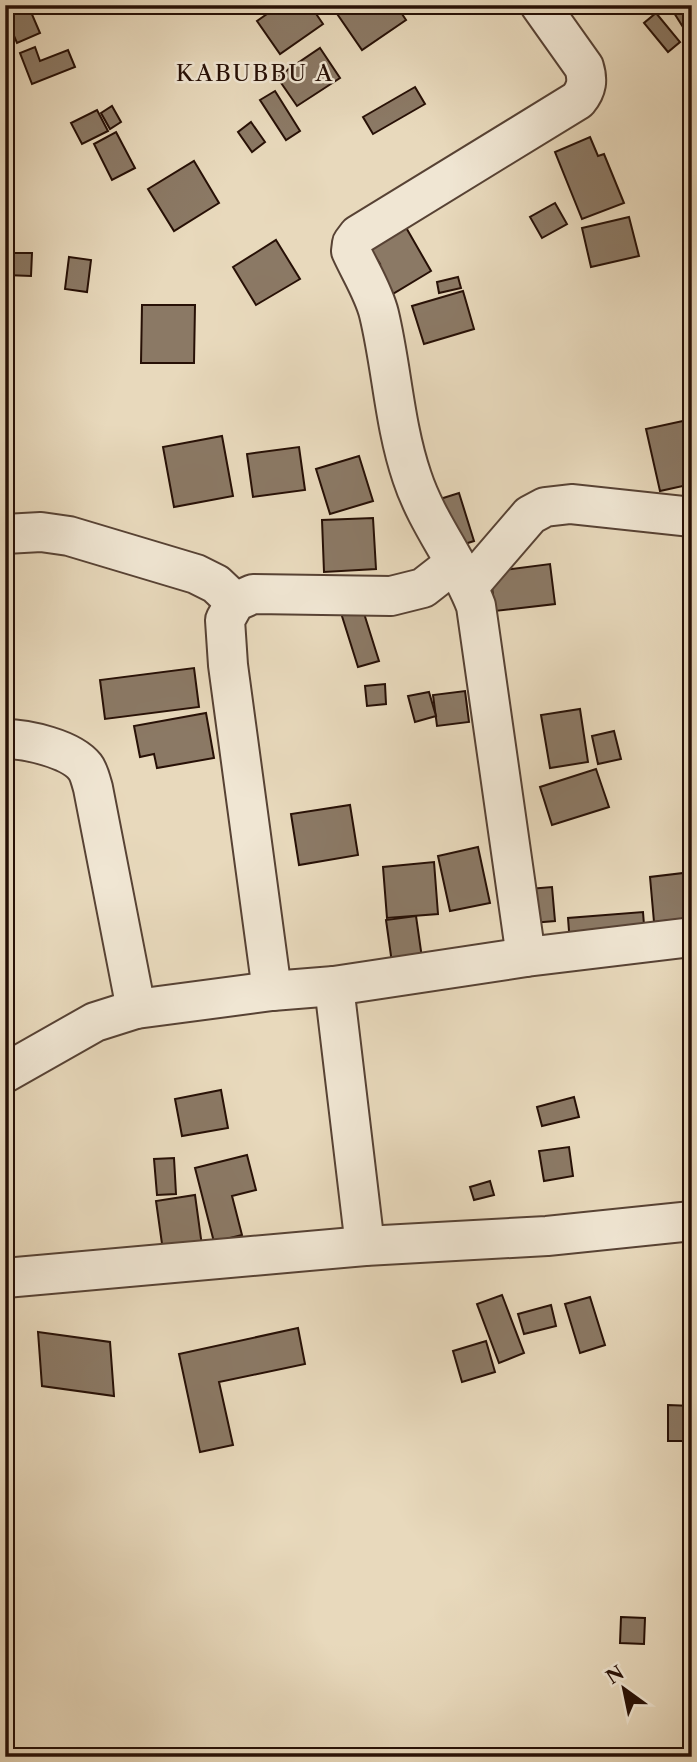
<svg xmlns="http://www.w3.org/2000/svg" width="697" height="1762" viewBox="0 0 697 1762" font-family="'Libre Caslon Text',serif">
<rect width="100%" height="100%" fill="#e8d9bc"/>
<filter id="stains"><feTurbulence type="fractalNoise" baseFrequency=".00286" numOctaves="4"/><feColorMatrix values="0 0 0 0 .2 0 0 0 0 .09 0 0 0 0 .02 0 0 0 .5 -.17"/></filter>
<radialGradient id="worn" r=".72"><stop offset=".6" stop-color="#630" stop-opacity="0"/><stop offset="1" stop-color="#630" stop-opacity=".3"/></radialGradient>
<!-- building -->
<g fill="#8b7965" stroke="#271006" stroke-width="2">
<polygon points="5,5 28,5 40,33 17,43 5,15"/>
<polygon points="280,5 310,5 323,24 280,54 257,21"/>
<polygon points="331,5 396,5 406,20 362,50"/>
<polygon points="669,5 692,5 692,33 688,35"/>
<polygon points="656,13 680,42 668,52 644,23"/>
<polygon points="35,47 40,61 68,50 75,67 32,84 20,53"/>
<polygon points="320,48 340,78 297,106 277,77"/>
<polygon points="415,87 425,104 373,134 363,117"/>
<polygon points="275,91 300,131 286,140 260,100"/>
<polygon points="112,106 121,122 110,129 101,113"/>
<polygon points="97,110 108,131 82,144 71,123"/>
<polygon points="251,122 265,142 252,152 238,132"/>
<polygon points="116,132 135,168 112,180 94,144"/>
<polygon points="590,137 598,156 604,154 624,203 582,219 555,152"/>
<polygon points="194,161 219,203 174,231 148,189"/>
<polygon points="555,203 567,224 542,238 530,217"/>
<polygon points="629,217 639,256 591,267 582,228"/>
<polygon points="404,224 431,271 386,298 370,270 380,264 368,245"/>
<polygon points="276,240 300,279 256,305 233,267"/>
<polygon points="7,253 32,253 31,276 6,275"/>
<polygon points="69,257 91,260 87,292 65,289"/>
<polygon points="458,277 461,288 439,293 437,282"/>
<polygon points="463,291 474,329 424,344 412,306"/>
<polygon points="142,305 195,305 194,363 141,363"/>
<polygon points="692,419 692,484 660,491 646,429"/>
<polygon points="222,436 233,496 174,507 163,447"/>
<polygon points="299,447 305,490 253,497 247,454"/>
<polygon points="359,456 373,501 330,514 316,469"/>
<polygon points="459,493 474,541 452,548 437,500"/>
<polygon points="373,518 376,569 324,572 322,520"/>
<polygon points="550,564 555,604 495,611 490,572"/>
<polygon points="362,607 379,661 358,667 341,613"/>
<polygon points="194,668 199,707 105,719 100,680"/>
<polygon points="385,684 386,704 367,706 365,686"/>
<polygon points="465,691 469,722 437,726 433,695"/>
<polygon points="429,692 436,716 415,722 408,696"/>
<polygon points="580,709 588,762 550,768 541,715"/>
<polygon points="206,713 214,758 157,768 154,754 140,757 134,726"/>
<polygon points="614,731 621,759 598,764 592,736"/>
<polygon points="596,769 609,807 552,825 540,787"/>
<polygon points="350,805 358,855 299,865 291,814"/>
<polygon points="478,847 490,903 450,911 438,856"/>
<polygon points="434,862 438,914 387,918 383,867"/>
<polygon points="692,872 692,918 654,922 650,877"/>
<polygon points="552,887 555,921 532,923 529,889"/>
<polygon points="643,912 645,938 570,944 568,918"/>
<polygon points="416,916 422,958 392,963 386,920"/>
<polygon points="221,1090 228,1128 182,1136 175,1099"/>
<polygon points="574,1097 579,1117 542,1126 537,1107"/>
<polygon points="569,1147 573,1176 544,1181 539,1151"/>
<polygon points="247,1155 256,1190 232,1196 242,1235 214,1242 195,1168"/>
<polygon points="174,1158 176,1194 157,1195 154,1159"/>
<polygon points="490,1181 494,1195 474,1200 470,1187"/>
<polygon points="195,1195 202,1246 163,1251 156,1201"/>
<polygon points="502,1295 524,1353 499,1363 477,1304"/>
<polygon points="590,1297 605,1345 580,1353 565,1304"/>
<polygon points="551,1305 556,1326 524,1334 518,1314"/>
<polygon points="298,1328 305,1364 219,1382 233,1445 200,1452 179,1354"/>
<polygon points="38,1332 110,1342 114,1396 42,1386"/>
<polygon points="486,1341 495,1372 462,1382 453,1351"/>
<polygon points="668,1405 692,1406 692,1441 668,1441"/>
<polygon points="621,1617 645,1618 644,1644 620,1643"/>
</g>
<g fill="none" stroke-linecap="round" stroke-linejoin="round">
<defs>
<g id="minor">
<polyline points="5,534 41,532 69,536 196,574 216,584 235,602"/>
<polyline points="469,586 530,515 545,507 571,504 692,517"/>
<path d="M5 739C27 739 71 749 85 767 89 772 91 781 93 788L136 1009"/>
<path d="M526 957 476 606C459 561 427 523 412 477 394 424 392 368 379 314 374 293 360 271 351 251L352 243 358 235 578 100C587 89 588 80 584 67L540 5"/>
<polyline points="334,986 365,1246"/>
<polyline points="272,991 228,665 225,620 235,602 253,594 391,596 423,588 455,563"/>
<polyline points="5,1073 95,1022 136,1009 272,991 334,986 526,957 692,937"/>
<polyline points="5,1278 365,1246 547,1236 692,1221"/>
</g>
</defs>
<!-- minor casing -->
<use href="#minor" stroke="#574234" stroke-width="42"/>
<!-- minor -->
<use href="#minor" stroke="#f0e6d3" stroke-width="38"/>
</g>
<g text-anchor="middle" stroke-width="5" stroke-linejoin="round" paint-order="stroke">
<!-- quarter labels -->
<g font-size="23" letter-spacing="2" fill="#271006" stroke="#f0e6d3">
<text x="255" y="81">KABUBBU A</text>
</g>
</g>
<!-- margin -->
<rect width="697" height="1762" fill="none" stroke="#e8d9bc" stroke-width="28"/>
<rect x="7" y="7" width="683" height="1748" fill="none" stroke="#271006" stroke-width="3.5"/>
<rect x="14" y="14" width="669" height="1734" fill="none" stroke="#271006" stroke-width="2"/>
<!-- north arrow -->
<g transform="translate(624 1689) rotate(327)" stroke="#f0e6d3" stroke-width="5" paint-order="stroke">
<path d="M0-5L12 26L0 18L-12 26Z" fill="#271006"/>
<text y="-10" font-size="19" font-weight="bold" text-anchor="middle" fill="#271006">N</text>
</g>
<rect width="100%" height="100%" filter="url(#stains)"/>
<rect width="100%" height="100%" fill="url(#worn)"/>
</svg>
